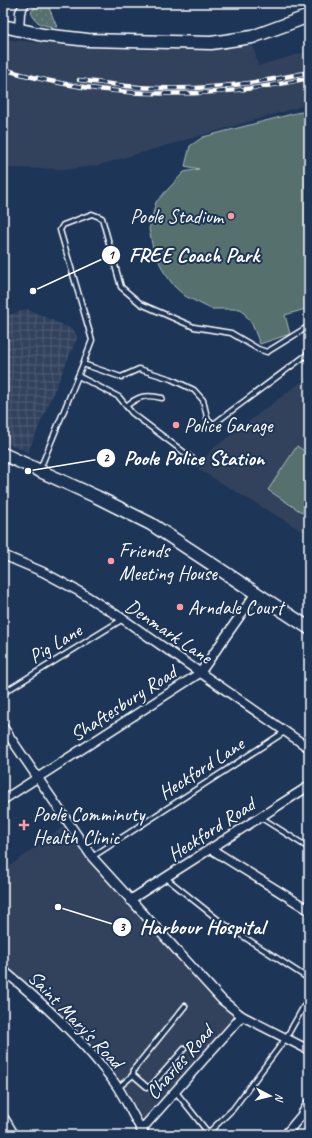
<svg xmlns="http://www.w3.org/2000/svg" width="312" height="1138" viewBox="0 0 312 1138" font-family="Caveat,sans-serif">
<defs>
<pattern id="industrial-grid" width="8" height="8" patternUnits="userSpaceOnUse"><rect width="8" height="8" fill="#31425d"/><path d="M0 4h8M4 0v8" fill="none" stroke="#505e75"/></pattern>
<pattern id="grass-dots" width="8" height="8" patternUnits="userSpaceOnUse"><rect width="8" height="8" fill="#56706d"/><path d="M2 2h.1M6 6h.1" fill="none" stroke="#6f8583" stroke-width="1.8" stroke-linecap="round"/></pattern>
</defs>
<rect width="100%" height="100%" fill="#1d3557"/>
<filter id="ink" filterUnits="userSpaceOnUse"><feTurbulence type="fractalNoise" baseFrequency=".025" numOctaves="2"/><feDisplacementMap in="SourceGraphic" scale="8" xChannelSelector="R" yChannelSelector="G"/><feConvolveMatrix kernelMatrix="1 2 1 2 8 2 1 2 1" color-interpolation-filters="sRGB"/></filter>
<g filter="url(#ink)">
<!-- built -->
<g fill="#31425d">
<polygon points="3,39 79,47 150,50 210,50 253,45 258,66 309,51 309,104 99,165 72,169 3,168"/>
<polygon points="309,376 309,535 198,469 211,450"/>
<polygon points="68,823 125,894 242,1016 141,1130 115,1082 85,1047 3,970 3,871"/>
</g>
<!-- industrial -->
<polygon fill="url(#industrial-grid)" points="27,309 74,330 77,338 28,452 3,441 3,317"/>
<!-- grass -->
<path fill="url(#grass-dots)" stroke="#aab8b6" d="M38 3H47L57 27C44 26 36 25 31 12Z"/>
<!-- garden -->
<g fill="#56706d" stroke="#aab8b6">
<polygon points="309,111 309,308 285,315 290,334 260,344 252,324 241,309 211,309 185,296 174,286 164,272 153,249 149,229 156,202 184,172 199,169 185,166 190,146 203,137 296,113"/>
<polygon points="297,446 309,454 309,517 268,490"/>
</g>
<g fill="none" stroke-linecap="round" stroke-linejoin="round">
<defs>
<g id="lane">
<polyline points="309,326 267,352 258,349 231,333 194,327 141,304 121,287 102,218 92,214 63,225 60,230 92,340 83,364 121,377 139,369 171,379 194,390 203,400 208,421 212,423 215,423 309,353"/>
<polyline points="78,376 119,397 132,413 197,462"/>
<path d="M126 406C139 396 146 394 162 398"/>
<polyline points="40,469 83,364"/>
<polyline points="3,693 123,619"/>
<polyline points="260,817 309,848"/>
<polyline points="92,857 286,731"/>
<polyline points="166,878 221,922 309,979"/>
<polyline points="133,1075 134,1069 185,1006"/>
<polyline points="118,1088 133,1075 147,1087 150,1087 184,1049"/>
<polyline points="176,1092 210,1135"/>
<polyline points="208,1133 233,1109 286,1038 309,997"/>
</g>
<g id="street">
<polyline points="19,31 20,12 25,3"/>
<polyline points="3,555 43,572 80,592 123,619 309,748"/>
<polyline points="3,727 92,857 222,1000 242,1016 309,1050"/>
<polyline points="3,800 200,673 256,593"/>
<polyline points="211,849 309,910"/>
<polyline points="130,900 309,786"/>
<path d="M3 970C43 1003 83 1040 114 1082 126 1098 133 1118 145 1135"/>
<polyline points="141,1130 242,1016"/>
<polyline points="285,1135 301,1116 309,1103"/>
</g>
<g id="secondary">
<polyline points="3,26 43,35 88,40 211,43 252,37 309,16"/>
<polyline points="3,454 97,497 151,524 309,628"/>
<polyline points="3,1120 12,1135"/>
</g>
</defs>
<!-- lane casing -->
<use href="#lane" stroke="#fff" stroke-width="7"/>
<!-- street casing -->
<use href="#street" stroke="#fff" stroke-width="11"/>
<!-- secondary casing -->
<use href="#secondary" stroke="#fff" stroke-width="15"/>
<!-- lane -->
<use href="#lane" stroke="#1d3557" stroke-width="4"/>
<!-- street -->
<use href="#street" stroke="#1d3557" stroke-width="8"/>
<!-- secondary -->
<use href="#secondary" stroke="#1d3557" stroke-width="12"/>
<defs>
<g id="rail">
<path d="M3 69C103 99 208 101 309 78"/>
<path d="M79 80C105 83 131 88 158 88 208 90 260 83 309 72"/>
</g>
</defs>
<!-- rail casing -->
<use href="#rail" stroke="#fff" stroke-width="4.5"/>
<!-- rail -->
<use href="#rail" stroke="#1d3557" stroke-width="3" stroke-dasharray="9" stroke-linecap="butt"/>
</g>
</g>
<!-- markers -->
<g fill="#ff9aa2" stroke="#1d3557" stroke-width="1.5">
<circle cx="231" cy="216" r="4"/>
<circle cx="176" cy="425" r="4"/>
<circle cx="111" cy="561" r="4"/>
<circle cx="180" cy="607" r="4"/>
<path d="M22 819h4v4h4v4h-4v4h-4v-4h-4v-4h4z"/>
</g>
<g text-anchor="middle" stroke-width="4" stroke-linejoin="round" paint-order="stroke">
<!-- poi labels -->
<g font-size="20" fill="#fff" stroke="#1d3557" text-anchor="start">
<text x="223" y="223" text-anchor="end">Poole Stadium</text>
<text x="184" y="432">Police Garage</text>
<text x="119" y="557">Friends<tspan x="119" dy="23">Meeting House</tspan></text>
<text x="188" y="614">Arndale Court</text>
<text x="33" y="821">Poole Comminuty<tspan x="33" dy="23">Health Clinic</tspan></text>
</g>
<!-- street labels -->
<g font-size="20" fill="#fff" stroke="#1d3557">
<text transform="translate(169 631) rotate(34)" y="7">Denmark Lane</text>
<text transform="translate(55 643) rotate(-31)" y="7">Pig Lane</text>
<text transform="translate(123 703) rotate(-33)" y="7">Shaftesbury Road</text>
<text transform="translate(201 768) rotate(-33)" y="7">Heckford Lane</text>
<text transform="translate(211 829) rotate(-33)" y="7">Heckford Road</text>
<text transform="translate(76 1019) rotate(46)" y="7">Saint Mary's Road</text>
<text transform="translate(179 1062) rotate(-49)" y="7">Charles Road</text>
</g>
</g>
<!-- callouts -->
<path fill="none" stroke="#fff" stroke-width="1.5" d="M33 291L111 255M28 471L106 458M58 907L122 927"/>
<g fill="#fff" stroke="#1d3557" stroke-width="1.5">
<circle cx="33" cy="291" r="4"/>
<circle cx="28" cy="471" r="4"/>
<circle cx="58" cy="907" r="4"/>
<circle cx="111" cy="255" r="10"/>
<circle cx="106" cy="458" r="10"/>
<circle cx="122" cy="927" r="10"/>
</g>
<g font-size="12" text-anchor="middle" font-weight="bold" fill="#111">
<text x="111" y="259">1</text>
<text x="106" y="462">2</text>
<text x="122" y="931">3</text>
</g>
<g font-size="21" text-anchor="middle" font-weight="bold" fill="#fff" stroke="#1d3557" stroke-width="4" stroke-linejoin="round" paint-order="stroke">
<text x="194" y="262">FREE Coach Park</text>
<text x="194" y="465">Poole Police Station</text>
<text x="202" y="934">Harbour Hospital</text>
</g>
<!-- margin -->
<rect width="312" height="1138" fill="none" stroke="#1d3557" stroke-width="16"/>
<rect x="8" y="8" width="296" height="1122" fill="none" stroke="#fff" stroke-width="1.5" filter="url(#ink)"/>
<!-- north arrow -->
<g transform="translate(270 1096) rotate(97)" stroke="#1d3557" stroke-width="3" paint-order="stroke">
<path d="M0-3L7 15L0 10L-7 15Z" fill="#ffffff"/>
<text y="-6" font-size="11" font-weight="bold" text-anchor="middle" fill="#ffffff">N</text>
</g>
</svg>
